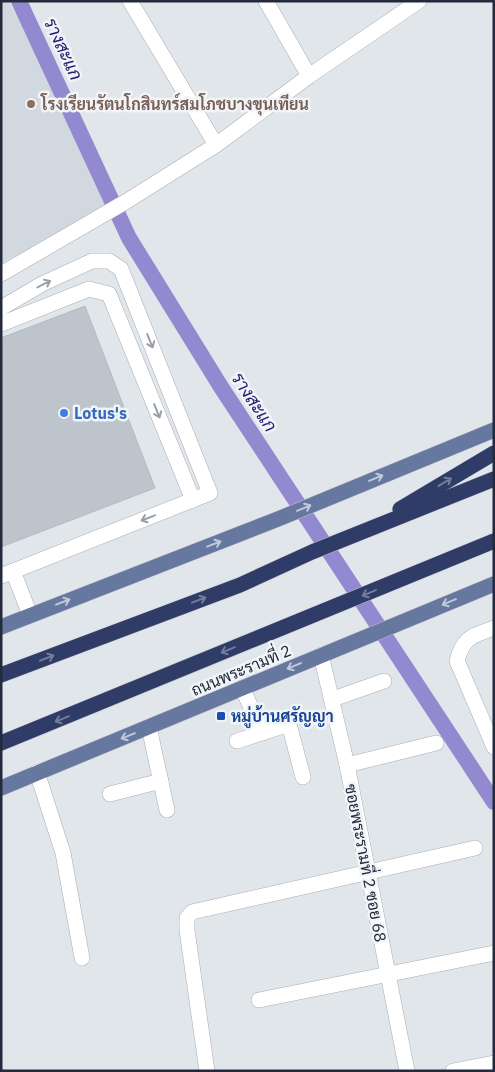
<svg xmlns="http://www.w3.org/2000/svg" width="495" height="1072" viewBox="0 0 495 1072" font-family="'IBM Plex Sans',Sarabun,sans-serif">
<rect width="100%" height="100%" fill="#e1e6eb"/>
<!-- built -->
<polygon fill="#d2d8df" points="1,1 9,1 114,206 1,263"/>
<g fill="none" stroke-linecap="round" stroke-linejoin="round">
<!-- canal -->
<polyline stroke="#9289d0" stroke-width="16" points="19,1 129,238 221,387 494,802"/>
</g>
<!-- building -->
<polygon fill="#bdc4cc" stroke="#b3bbc5" points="85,306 155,488 1,547 1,338"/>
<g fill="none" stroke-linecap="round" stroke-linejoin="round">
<defs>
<g id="minor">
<polyline points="130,1 216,145 309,76 419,1"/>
<polyline points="266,1 309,76"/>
<polyline points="1,274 127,201 216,145"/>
<polyline points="1,308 42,284 92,261 109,261 121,269 210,493 1,576"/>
<polyline points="1,324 89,289 109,294 193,500"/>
<polyline points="13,571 30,615"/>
<path d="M494 628C472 636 463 637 457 661L494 747"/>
<polyline points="321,655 347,765 407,1071"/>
<polyline points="242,688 263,733"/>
<polyline points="333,699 384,681"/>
<polyline points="149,727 167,810"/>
<polyline points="237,741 289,724 303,777"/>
<polyline points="347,765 436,743"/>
<polyline points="37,772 63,853 82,958"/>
<polyline points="110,794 161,781"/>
<polyline points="259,1000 494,953"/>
<polyline points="207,1071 187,930 187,918 192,912 475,848"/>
<polyline points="453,1071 494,1063"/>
</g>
<g id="major">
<polyline points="1,627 278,519 494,430"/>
<polyline points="1,788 494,584"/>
</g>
<g id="highway">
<polyline points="400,509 494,453"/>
<polyline points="1,675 240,585 312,552 494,479"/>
<polyline points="1,743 494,541"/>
</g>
</defs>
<!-- minor casing -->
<use href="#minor" stroke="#a8aeb6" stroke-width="16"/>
<!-- major casing -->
<use href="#major" stroke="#c1c3c8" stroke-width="16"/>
<!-- highway casing -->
<use href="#highway" stroke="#c1c3c8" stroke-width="16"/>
<!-- minor -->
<use href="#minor" stroke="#fff" stroke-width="15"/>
<!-- major -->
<use href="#major" stroke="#6677a0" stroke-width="15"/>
<!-- highway -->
<use href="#highway" stroke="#2e3c67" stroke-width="15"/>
</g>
<!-- one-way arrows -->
<defs><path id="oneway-shaft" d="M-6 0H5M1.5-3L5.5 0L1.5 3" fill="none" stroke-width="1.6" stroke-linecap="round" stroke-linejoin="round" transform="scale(1.25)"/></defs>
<g stroke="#9c9fa7">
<use href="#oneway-shaft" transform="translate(44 284) rotate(-27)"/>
<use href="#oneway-shaft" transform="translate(150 341) rotate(68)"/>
<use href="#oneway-shaft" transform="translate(157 411) rotate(68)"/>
<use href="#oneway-shaft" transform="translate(148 518) rotate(159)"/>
</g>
<g stroke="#c0c9d9">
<use href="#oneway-shaft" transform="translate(376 478) rotate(-22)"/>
<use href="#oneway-shaft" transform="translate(304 508) rotate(-23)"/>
<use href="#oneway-shaft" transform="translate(214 544) rotate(-21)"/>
<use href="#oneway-shaft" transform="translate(63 602) rotate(-21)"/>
<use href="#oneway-shaft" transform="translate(449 602) rotate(157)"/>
<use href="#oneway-shaft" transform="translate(294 666) rotate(157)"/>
<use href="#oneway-shaft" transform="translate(128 736) rotate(158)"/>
</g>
<g stroke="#727d9a">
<use href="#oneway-shaft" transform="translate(445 482) rotate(-31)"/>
<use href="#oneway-shaft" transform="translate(369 593) rotate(157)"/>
<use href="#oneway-shaft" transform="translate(199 600) rotate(-21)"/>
<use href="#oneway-shaft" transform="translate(228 650) rotate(158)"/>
<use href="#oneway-shaft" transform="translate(47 658) rotate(-21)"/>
<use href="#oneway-shaft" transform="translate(62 719) rotate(158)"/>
</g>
<!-- markers -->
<circle fill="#8d6e63" stroke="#f1f5f8" stroke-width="2" cx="31" cy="104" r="5"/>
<circle fill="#3f7fe0" stroke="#f1f5f8" stroke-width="2" cx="64" cy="413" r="5"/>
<rect fill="#1a4fb4" stroke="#f1f5f8" stroke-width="2" x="216" y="711" width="10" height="10" rx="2.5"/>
<g text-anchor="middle" stroke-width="5" stroke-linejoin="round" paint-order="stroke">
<!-- education labels -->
<g font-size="16" font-weight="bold" fill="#785e54" stroke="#f1f5f8" text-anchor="start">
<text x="41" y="110">โรงเรียนรัตนโกสินทร์สมโภชบางขุนเทียน</text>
</g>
<!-- shop labels -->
<g font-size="16" font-weight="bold" fill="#366cbe" stroke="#f1f5f8" text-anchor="start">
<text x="74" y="419">Lotus's</text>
</g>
<!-- street labels -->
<g font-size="16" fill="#222a3c" stroke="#f1f5f8">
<text transform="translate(241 670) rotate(-23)" y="6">ถนนพระรามที่ 2</text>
<text transform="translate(366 863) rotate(79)" y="6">ซอยพระรามที่ 2 ซอย 68</text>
</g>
<!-- transit labels -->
<g font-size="16" font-weight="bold" fill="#164399" stroke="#f1f5f8" text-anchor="start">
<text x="231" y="722">หมู่บ้านศรัญญา</text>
</g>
<!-- water labels -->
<g font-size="18" font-style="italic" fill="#281d76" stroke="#f1f5f8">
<text transform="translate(63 49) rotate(65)" y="6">รางสะแก</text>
<text transform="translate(254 402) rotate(57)" y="6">รางสะแก</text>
</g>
</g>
<!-- border -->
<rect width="495" height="1072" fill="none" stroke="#222a3c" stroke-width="5"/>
</svg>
